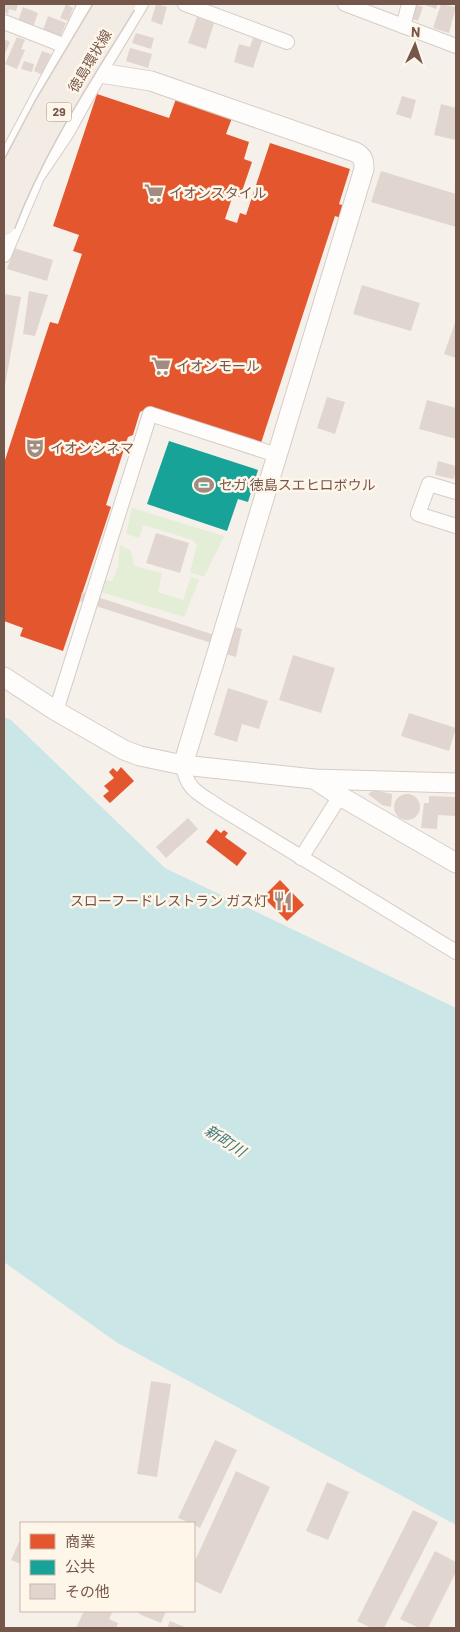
<svg xmlns="http://www.w3.org/2000/svg" width="460" height="1632" viewBox="0 0 460 1632" font-family="Barlow,'Noto Sans JP',sans-serif">
<rect width="100%" height="100%" fill="#f6f0ea"/>
<!-- green -->
<g fill="#e4edd5">
<polygon points="132,508 224,536 204,577 190,572 197,545 193,540 143,525 139,538 126,534"/>
<polygon points="120,545 131,551 134,566 162,573 158,592 183,600 191,577 199,580 184,617 101,592 104,580 112,581 118,567"/>
</g>
<!-- water -->
<polygon fill="#cbe6e7" points="4,717 11,720 165,868 456,1008 456,1525 116,1342 4,1262"/>
<!-- shops -->
<g fill="#e4572e">
<polygon points="97,94 169,118 176,99 232,118 226,134 249,142 244,159 252,162 240,197 233,195 225,219 237,223 240,213 246,215 270,143 350,169 339,204 345,206 341,218 335,216 261,443 150,407 140,412 133,435 128,437 106,505 111,507 63,651 20,636 23,628 4,621 4,463 50,322 58,324 82,254 73,251 79,235 53,226"/>
<polygon points="121,767 134,781 110,803 103,796 109,791 104,786 114,778 109,772 113,768 117,772"/>
<polygon points="216,829 221,833 224,830 228,833 225,837 247,853 237,866 206,842"/>
<polygon points="280,880 304,905 287,921 263,897"/>
</g>
<!-- public -->
<polygon fill="#17a398" points="169,441 258,470 248,502 238,499 227,531 147,504"/>
<!-- building -->
<g fill="#e1d6cf">
<polygon points="4,4 18,4 16,11 9,9 8,14 4,12"/>
<polygon points="66,4 73,8 68,21 60,18"/>
<polygon points="156,4 167,7 162,25 151,21"/>
<polygon points="414,4 423,7 418,21 409,18"/>
<polygon points="422,4 438,4 436,9"/>
<polygon points="441,4 456,7 449,33 433,28"/>
<polygon points="23,7 38,13 33,27 18,21"/>
<polygon points="48,16 66,23 60,37 43,30"/>
<polygon points="197,17 214,23 206,49 188,43"/>
<polygon points="136,33 154,38 151,49 132,43"/>
<polygon points="17,37 25,40 21,49 25,50 17,69 5,64"/>
<polygon points="253,38 262,41 253,68 234,62 239,44 250,47"/>
<polygon points="4,39 10,42 4,56"/>
<polygon points="130,48 152,54 148,68 126,61"/>
<polygon points="42,51 51,54 43,75 34,71"/>
<polygon points="24,61 34,64 32,72 21,69"/>
<polygon points="402,96 416,100 411,119 396,114"/>
<polygon points="441,104 456,108 456,140 434,135"/>
<polygon points="381,171 456,194 456,227 371,202"/>
<polygon points="14,248 53,260 47,281 7,269"/>
<polygon points="362,285 420,303 411,331 353,314"/>
<polygon points="29,291 48,295 35,336 23,334"/>
<polygon points="4,294 21,297 5,385 4,385"/>
<polygon points="456,320 456,358 444,354"/>
<polygon points="327,397 345,402 335,434 317,428"/>
<polygon points="427,400 456,408 456,439 419,429"/>
<polygon points="438,461 456,466 454,479 435,475"/>
<polygon points="156,533 189,543 180,573 146,563"/>
<polygon points="82,592 230,640 236,627 242,629 236,657 225,654 227,648 80,601"/>
<polygon points="293,655 335,668 321,713 279,700"/>
<polygon points="228,688 268,701 259,729 242,724 237,742 214,735"/>
<polygon points="409,713 456,728 449,751 401,736"/>
<polygon points="374,790 392,794 391,807 382,805 368,794"/>
<circle cx="407" cy="807" r="13"/>
<polygon points="429,796 456,797 456,816 438,815 437,829 421,828 424,803 429,803"/>
<polygon points="188,818 198,829 166,858 156,847"/>
<polygon points="151,1381 171,1384 157,1477 137,1474"/>
<polygon points="215,1440 237,1450 200,1528 194,1525 194,1523 190,1523 178,1518"/>
<polygon points="236,1471 270,1487 221,1594 194,1581 194,1563"/>
<polygon points="327,1482 349,1492 328,1540 306,1531"/>
<polygon points="413,1510 438,1522 384,1628 371,1628 357,1621"/>
<polygon points="19,1542 21,1543 21,1564 11,1560"/>
<polygon points="435,1551 456,1562 456,1572 428,1628 419,1628 400,1619"/>
<polygon points="84,1611 113,1611 109,1619 118,1623 116,1628 76,1628"/>
<polygon points="140,1611 166,1611 161,1623 139,1614"/>
<polygon points="170,1621 187,1628 167,1628"/>
</g>
<g fill="none" stroke-linecap="round" stroke-linejoin="round">
<defs>
<g id="street">
<polyline points="185,4 287,42"/>
<polyline points="345,4 456,46"/>
<polyline points="4,22 73,49"/>
<polyline points="403,26 409,4"/>
<polyline points="4,161 65,46 85,4"/>
<polyline points="4,255 37,177 66,134 106,62 141,4"/>
<polyline points="456,492 429,484 418,514 456,526"/>
<polyline points="56,711 150,414 277,455"/>
<path d="M183 765C187 791 199 793 219 807L456 952"/>
<polyline points="301,858 340,796"/>
</g>
<g id="secondary">
<path d="M100 73 151 81 355 152C363 156 364 160 364 169L183 765"/>
<polyline points="4,677 56,711 124,750 140,756 183,765 314,779 456,783"/>
<polyline points="314,779 340,796 456,863"/>
</g>
</defs>
<!-- street casing -->
<use href="#street" stroke="#d5ccc7" stroke-width="16"/>
<!-- secondary casing -->
<use href="#secondary" stroke="#d6ccc6" stroke-width="21"/>
<!-- street -->
<use href="#street" stroke="#fefdfc" stroke-width="14"/>
<!-- secondary -->
<use href="#secondary" stroke="#fefdfc" stroke-width="19"/>
<defs>
<g id="primary-bridge">
<polyline points="4,184 44,108 106,4"/>
<path d="M4 225C34 146 81 76 125 4"/>
</g>
</defs>
<!-- primary-bridge casing -->
<use href="#primary-bridge" stroke="#d5cbc6" stroke-width="24" stroke-linecap="butt"/>
<!-- primary-bridge -->
<use href="#primary-bridge" stroke="#f2ece5" stroke-width="21"/>
</g>
<!-- icons -->
<defs>
<symbol id="supermarket-bare" viewBox="-9 -9 18 18"><path d="M-6-5.5h2.5l.6 2H6L4.5 2H-2.5L-4.4-4H-6ZM-1.5 3.2a1.3 1.3 0 1 0 .1 0ZM3 3.2a1.3 1.3 0 1 0 .1 0Z" fill="#a28c82" stroke="#fff6ea" stroke-width="2.5" paint-order="stroke"/></symbol>
<symbol id="theatre-bare" viewBox="-9 -9 18 18"><path d="M-5-5.5Q0-4 5-5.5V0Q5 5 0 6Q-5 5-5 0ZM-3.3-2.5H-1v1.5H-3.3ZM1-2.5H3.3v1.5H1ZM-2.8 1Q0 5.5 2.8 1Z" fill="#a28c82" stroke="#fff6ea" stroke-width="2.5" paint-order="stroke"/></symbol>
<symbol id="stadium-bare" viewBox="-9 -9 18 18"><path d="M0-5a6.5 5 0 1 0 0 10a6.5 5 0 1 0 0-10ZM-3.5-1.8h7v3.6h-7Z" fill="#a28c82" stroke="#fff6ea" stroke-width="2.5" paint-order="stroke"/></symbol>
<symbol id="restaurant-bare" viewBox="-9 -9 18 18"><path d="M-5-6h1v4h1v-4h1v4h1v-4h1v5L-1.5 .5V6h-2V.5L-5-1ZM5-6V6H3V1.5H1.5Q1.5-4 5-6Z" fill="#a28c82" stroke="#fff6ea" stroke-width="2.5" paint-order="stroke"/></symbol>
</defs>
<g fill-rule="evenodd">
<use href="#supermarket-bare" x="140" y="179" width="28" height="28"/>
<use href="#supermarket-bare" x="147" y="352" width="28" height="28"/>
<use href="#theatre-bare" x="21" y="434" width="28" height="28"/>
<use href="#stadium-bare" x="190" y="471" width="28" height="28"/>
<use href="#restaurant-bare" x="269" y="887" width="28" height="28"/>
</g>
<g text-anchor="middle" stroke-width="5" stroke-linejoin="round" paint-order="stroke">
<!-- shield labels -->
<rect fill="#fff6ea" stroke="#9e867a" stroke-width="1" x="46.5" y="102.5" width="25" height="19" rx="4"/>
<g font-size="12" font-weight="bold" fill="#75564a">
<text x="59" y="116">29</text>
</g>
<!-- street labels -->
<g font-size="14" fill="#75564a" stroke="#fff6ea">
<text transform="translate(90 61) rotate(-59)" y="5">徳島環状線</text>
</g>
<!-- poi labels -->
<g font-size="14" fill="#75564a" stroke="#fff6ea" text-anchor="start">
<text x="169" y="198">イオンスタイル</text>
<text x="176" y="371">イオンモール</text>
<text x="50" y="453">イオンシネマ</text>
<text x="219" y="490">セガ 徳島スエヒロボウル</text>
<text x="268" y="906" text-anchor="end">スローフードレストラン ガス灯</text>
</g>
<!-- water labels -->
<g font-size="15" font-style="italic" fill="#407a81" stroke="#fff6ea">
<text transform="translate(225 1141) rotate(33)" y="5">新町川</text>
</g>
</g>
<!-- border -->
<rect width="460" height="1632" fill="none" stroke="#75564a" stroke-width="10"/>
<!-- legend -->
<rect x="20" y="1522" width="175" height="90" fill="#fff6ea" stroke="#c8b6aa"/>
<rect x="30" y="1534" width="25" height="15" fill="#e4572e" stroke="#c8b6aa"/>
<text x="65" y="1547" font-size="15" fill="#75564a">商業</text>
<rect x="30" y="1560" width="25" height="15" fill="#17a398" stroke="#c8b6aa"/>
<text x="65" y="1572" font-size="15" fill="#75564a">公共</text>
<rect x="30" y="1584" width="25" height="15" fill="#e1d6cf" stroke="#c8b6aa"/>
<text x="65" y="1597" font-size="15" fill="#75564a">その他</text>
<!-- north arrow -->
<g transform="translate(415 45) rotate(3)" stroke="#fff6ea" stroke-width="4" paint-order="stroke">
<path d="M0-4L9 19L0 12L-9 19Z" fill="#75564a"/>
<text y="-8" font-size="14" font-weight="bold" text-anchor="middle" fill="#75564a">N</text>
</g>
</svg>
